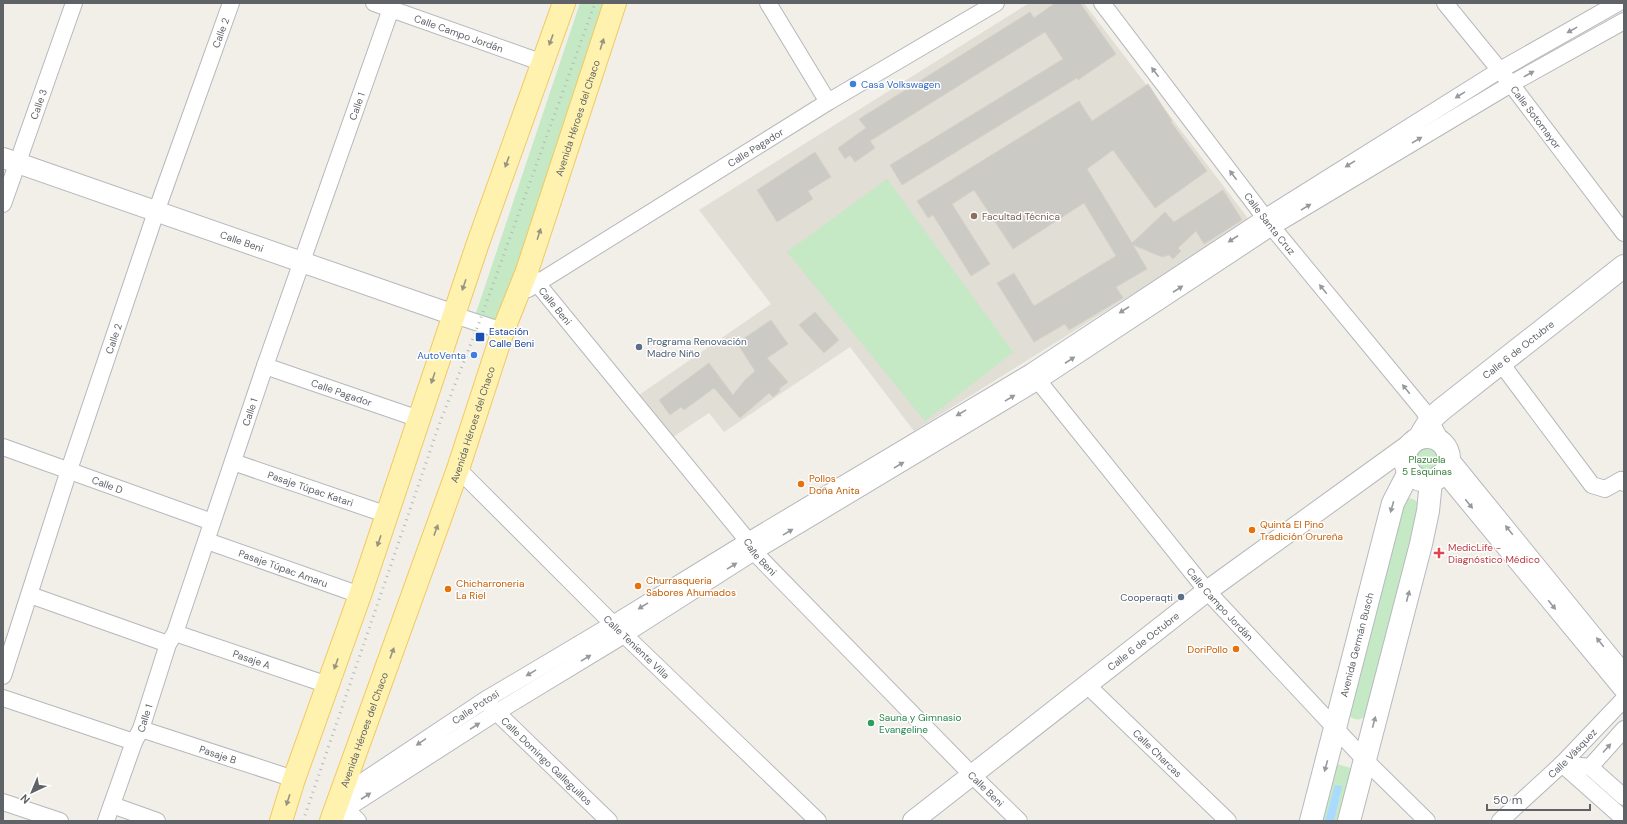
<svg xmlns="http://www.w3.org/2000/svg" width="1627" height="824" viewBox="0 0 1627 824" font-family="'DM Sans',sans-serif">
<rect width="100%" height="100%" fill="#f1efe8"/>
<!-- education -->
<polygon fill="#e1ded6" points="1029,3 1084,3 1250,221 914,431 850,347 724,432 709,413 673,437 639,395 771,304 699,210"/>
<!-- green -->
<g fill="#c5e8c5">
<polygon points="580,3 612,3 504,316 497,323 489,321 476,313"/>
<polygon points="887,179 1013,352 925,421 787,252"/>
<path d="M1424 449C1438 448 1445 460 1440 473L1421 479 1417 477 1411 463 1415 454Z"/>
<path d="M1406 498C1413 498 1416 500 1420 506L1366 716C1359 721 1356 720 1349 716L1401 501Z"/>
<polygon points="1333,763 1351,768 1338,821 1319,821"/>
</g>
<!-- water -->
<polygon fill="#aadaff" points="1335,785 1342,786 1334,821 1325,821"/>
<!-- building -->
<g fill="#cccac5" stroke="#d6d1c6">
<polygon points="1055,3 1080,3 1116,54 1078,80 1077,78 902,185 890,165 1063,59 1045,32 870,141 875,148 855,162 850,155 845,159 838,148 866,128 859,119 1030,12 1034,18"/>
<polygon points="1148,84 1172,121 1171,122 1207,171 1155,208 1113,150 1087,169 1132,243 1165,212 1174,222 1223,190 1242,220 1204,244 1196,231 1178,248 1181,251 1173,259 1169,255 1162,257 1133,245 1147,269 1116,287 1123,298 1069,330 1065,324 1034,342 997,283 1014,273 1034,306 1116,256 1084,203 1013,249 974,190 952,204 990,264 971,276 933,215 928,218 917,201 1079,101 1092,121"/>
<polygon points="815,152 831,177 808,191 813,199 777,222 757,190"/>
<polygon points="815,312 839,340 824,353 799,325"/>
<polygon points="771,320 788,344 767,358 788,382 779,389 780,391 773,397 769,393 740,418 714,388 684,410 681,407 670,415 659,400 709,363 733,395 744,381 755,371 737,343"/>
</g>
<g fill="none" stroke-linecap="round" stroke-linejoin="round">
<defs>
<g id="minor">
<path id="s1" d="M374 3 543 63"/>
<polyline points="768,3 828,102"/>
<path id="s2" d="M1102 3 1272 227 1423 410 1430 420 1441 441"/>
<path id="s3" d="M1445 3 1511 84 1624 233"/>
<path id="s4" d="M3 204 74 3"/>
<path id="s5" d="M527 271 748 541 754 552 972 775 1019 821"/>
<path id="s6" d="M528 289 828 102 996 3"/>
<polyline points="454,315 503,331"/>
<polyline points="1500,362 1592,485 1605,489 1621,480 1624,483"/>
<path id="s7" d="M265 366 419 419"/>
<path id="s8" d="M1032 373 1207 591 1364 759 1427 821"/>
<path id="s9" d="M3 447 212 522"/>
<polyline points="1450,458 1624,672"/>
<path id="s10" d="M233 462 388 515"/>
<path id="s11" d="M458 469 613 624 818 821"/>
<polyline points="1444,474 1624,692"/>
<path id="s12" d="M207 541 360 595"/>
<polyline points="30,595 168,644"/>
<path id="s13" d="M175 633 328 685"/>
<path id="s14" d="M3 676 69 470 156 212 231 3"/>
<path id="s15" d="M1087 685 1228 821"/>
<polyline points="3,698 134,742"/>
<path id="s16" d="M490 706 609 821"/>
<path id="s17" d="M141 729 294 779"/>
<polyline points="1562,764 1624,819"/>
<polyline points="1562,764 1590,767 1624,797"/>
<polyline points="1590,767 1624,729"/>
<polyline points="3,802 60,821"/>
<polyline points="112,805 157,821"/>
<polyline points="340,817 346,809 497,712 624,635 754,552 1037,382 1272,227 1511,84 1624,21"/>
<path id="s18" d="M106 821 134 742 141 729 168 644 175 633 265 366 393 3"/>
<path id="s19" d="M358 821 346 809 341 796 485 700 613 624 748 541 1031 372 1266 217 1500 70 1618 3"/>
<path id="s20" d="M1500 821 1562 764 1624 699"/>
</g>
<g id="tertiary">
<path id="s21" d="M3 158 454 315"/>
<path id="s22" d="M913 821 1207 591 1409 445"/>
</g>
<g id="secondary">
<circle cx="1427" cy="459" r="22"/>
<path id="s23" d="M1419 438 1430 420 1441 410 1624 266"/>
<path id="s24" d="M1311 821 1393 503 1409 472"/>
<polyline points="1349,821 1421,544 1428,511 1431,481"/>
</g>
<g id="primary">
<polyline points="281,821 294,779 360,595 478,243 564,3"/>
<path id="s25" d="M331 821 458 469 503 331 527 271 615 3"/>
</g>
</defs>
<!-- minor casing -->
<use href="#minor" stroke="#b5b8bc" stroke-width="18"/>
<!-- tertiary casing -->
<use href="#tertiary" stroke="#b5b8bc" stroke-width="22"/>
<!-- secondary casing -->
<use href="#secondary" stroke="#b6babf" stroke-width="24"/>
<!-- primary casing -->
<use href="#primary" stroke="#f2c960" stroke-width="24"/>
<!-- minor -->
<use href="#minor" stroke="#fff" stroke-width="16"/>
<!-- tertiary -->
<use href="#tertiary" stroke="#fff" stroke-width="20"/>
<!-- secondary -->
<use href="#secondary" stroke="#fff" stroke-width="22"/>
<!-- primary -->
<use href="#primary" stroke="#fff2af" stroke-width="22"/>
<!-- rail -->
<polyline stroke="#b6b7b8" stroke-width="3" stroke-dasharray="1 5" stroke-linecap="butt" points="303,821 439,425 479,323 595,3"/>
</g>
<!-- one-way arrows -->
<defs><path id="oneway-solid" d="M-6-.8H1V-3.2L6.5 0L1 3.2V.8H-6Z"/></defs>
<g fill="#979a9d">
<use href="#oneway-solid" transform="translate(1572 30) rotate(151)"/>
<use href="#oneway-solid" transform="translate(1155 72) rotate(-127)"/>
<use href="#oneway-solid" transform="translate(1529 74) rotate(-29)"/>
<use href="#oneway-solid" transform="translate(1460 95) rotate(148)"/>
<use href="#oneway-solid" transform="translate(1417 140) rotate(-31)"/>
<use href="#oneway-solid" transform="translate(1350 164) rotate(148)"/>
<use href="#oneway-solid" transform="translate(1233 175) rotate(-127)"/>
<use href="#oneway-solid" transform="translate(1306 207) rotate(-31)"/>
<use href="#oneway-solid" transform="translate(1233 239) rotate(147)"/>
<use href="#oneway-solid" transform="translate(1178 289) rotate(-33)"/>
<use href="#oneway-solid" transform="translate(1323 289) rotate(-129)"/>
<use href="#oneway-solid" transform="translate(1124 310) rotate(147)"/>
<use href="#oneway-solid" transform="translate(1070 360) rotate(-33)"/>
<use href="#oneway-solid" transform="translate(1406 389) rotate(-129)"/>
<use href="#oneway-solid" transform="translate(1010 398) rotate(-31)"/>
<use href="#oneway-solid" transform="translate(961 413) rotate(149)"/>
<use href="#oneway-solid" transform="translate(899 465) rotate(-31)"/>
<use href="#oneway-solid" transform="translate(1469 504) rotate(51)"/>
<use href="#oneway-solid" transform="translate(1392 507) rotate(106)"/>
<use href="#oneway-solid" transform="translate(1509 530) rotate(-129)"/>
<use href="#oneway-solid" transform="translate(788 532) rotate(-31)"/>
<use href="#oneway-solid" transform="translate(732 566) rotate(-32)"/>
<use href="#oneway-solid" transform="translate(1408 596) rotate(-75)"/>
<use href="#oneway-solid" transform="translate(1552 605) rotate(51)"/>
<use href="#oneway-solid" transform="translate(643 606) rotate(148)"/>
<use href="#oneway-solid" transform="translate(1600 642) rotate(-129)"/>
<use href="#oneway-solid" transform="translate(586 658) rotate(-31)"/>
<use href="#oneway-solid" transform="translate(531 673) rotate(149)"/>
<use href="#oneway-solid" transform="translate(1374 722) rotate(-75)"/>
<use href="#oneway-solid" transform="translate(475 726) rotate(-33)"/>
<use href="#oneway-solid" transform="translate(421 742) rotate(146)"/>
<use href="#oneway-solid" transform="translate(1607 748) rotate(-48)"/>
<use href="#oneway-solid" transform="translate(1326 766) rotate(105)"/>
<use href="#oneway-solid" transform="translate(366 796) rotate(-33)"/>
</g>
<g fill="#979581">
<use href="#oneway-solid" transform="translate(551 40) rotate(110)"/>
<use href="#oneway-solid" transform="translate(602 44) rotate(-72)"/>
<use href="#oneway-solid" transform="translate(507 162) rotate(110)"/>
<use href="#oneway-solid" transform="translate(539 234) rotate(-72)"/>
<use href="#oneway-solid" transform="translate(464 285) rotate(109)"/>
<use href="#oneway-solid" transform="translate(433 378) rotate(109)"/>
<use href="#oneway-solid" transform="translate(436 530) rotate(-70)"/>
<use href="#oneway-solid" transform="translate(379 541) rotate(109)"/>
<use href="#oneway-solid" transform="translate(392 653) rotate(-70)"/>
<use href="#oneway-solid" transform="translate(336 664) rotate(110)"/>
<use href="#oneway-solid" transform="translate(288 800) rotate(108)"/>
</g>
<!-- markers -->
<g fill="#3f7fe0" stroke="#fff" stroke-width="1.5">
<circle cx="853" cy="84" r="4"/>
<circle cx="474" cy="355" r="4"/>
</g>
<circle fill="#8d6e63" stroke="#fff" stroke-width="1.5" cx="974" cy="216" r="4"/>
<rect fill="#1a4fb4" stroke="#fff" stroke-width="1.5" x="475" y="332" width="10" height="10" rx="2"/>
<g fill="#5c6f8a" stroke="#fff" stroke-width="1.5">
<circle cx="639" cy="347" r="4"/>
<circle cx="1181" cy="597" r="4"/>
</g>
<g fill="#e8710a" stroke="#fff" stroke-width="1.5">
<circle cx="801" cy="484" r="4"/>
<circle cx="1252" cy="530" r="4"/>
<circle cx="638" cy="586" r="4"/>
<circle cx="448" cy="589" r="4"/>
<circle cx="1236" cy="649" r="4"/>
</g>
<path fill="#e0444e" stroke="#fff" stroke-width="1.5" d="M1437 547h4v4h4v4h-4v4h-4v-4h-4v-4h4z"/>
<circle fill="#2e9e5b" stroke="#fff" stroke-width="1.5" cx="871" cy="723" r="4"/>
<g text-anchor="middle" stroke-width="3" stroke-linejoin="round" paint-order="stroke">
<!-- street labels -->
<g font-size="10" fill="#5f6368" stroke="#fff">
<text dy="4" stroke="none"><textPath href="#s14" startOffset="679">Calle 2</textPath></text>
<text dy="4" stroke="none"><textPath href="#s1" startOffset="90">Calle Campo Jordán</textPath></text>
<text dy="4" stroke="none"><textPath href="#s4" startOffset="106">Calle 3</textPath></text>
<text dy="4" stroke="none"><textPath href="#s18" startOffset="758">Calle 1</textPath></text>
<text dy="4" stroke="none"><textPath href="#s3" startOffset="146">Calle Sotomayor</textPath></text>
<text dy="4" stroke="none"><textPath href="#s25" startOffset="745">Avenida Héroes del Chaco</textPath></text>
<text dy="4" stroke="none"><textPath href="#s6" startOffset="268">Calle Pagador</textPath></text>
<text dy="4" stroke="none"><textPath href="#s2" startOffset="277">Calle Santa Cruz</textPath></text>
<text dy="4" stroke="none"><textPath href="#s21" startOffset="253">Calle Beni</textPath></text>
<text dy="4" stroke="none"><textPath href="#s5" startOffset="45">Calle Beni</textPath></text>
<text dy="4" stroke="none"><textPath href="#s14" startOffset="355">Calle 2</textPath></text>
<text dy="4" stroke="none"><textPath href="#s23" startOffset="134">Calle 6 de Octubre</textPath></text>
<text dy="4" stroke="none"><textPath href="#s7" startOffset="81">Calle Pagador</textPath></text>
<text dy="4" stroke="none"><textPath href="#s18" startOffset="434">Calle 1</textPath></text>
<text dy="4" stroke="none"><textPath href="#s25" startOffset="421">Avenida Héroes del Chaco</textPath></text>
<text dy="4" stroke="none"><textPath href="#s9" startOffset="111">Calle D</textPath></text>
<text dy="4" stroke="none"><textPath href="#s10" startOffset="82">Pasaje Túpac Katari</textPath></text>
<text dy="4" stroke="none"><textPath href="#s5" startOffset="369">Calle Beni</textPath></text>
<text dy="4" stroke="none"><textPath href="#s12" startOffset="81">Pasaje Túpac Amaru</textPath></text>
<text dy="4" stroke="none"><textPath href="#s8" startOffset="298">Calle Campo Jordán</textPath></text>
<text dy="4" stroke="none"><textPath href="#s22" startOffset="292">Calle 6 de Octubre</textPath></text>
<text dy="4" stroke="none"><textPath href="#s24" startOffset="182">Avenida Germán Busch</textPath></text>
<text dy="4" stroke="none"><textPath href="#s11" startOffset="252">Calle Teniente Villa</textPath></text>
<text dy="4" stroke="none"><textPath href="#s13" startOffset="81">Pasaje A</textPath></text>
<text dy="4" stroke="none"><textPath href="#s19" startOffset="192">Calle Potosí</textPath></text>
<text dy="4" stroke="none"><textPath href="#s18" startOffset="110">Calle 1</textPath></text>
<text dy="4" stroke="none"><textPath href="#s25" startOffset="97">Avenida Héroes del Chaco</textPath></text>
<text dy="4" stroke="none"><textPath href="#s15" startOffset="98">Calle Charcas</textPath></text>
<text dy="4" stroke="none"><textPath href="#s20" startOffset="99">Calle Vásquez</textPath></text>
<text dy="4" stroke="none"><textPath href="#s17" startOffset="81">Pasaje B</textPath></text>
<text dy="4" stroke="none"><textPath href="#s16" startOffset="79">Calle Domingo Galleguillos</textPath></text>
<text dy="4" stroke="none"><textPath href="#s5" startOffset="693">Calle Beni</textPath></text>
</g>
<!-- shop labels -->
<g font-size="10" fill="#366cbe" stroke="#fff" text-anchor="start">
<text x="861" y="88">Casa Volkswagen</text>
<text x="466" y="359" text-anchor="end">AutoVenta</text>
</g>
<!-- education labels -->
<g font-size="10" fill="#785e54" stroke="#fff" text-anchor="start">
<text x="982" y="220">Facultad Técnica</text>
</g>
<!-- transit labels -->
<g font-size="10" fill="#164399" stroke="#fff" text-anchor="start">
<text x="489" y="335">Estación<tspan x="489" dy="12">Calle Beni</tspan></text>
</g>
<!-- service labels -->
<g font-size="10" fill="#4e5e75" stroke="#fff" text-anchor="start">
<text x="647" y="345">Programa Renovación<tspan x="647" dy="12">Madre Niño</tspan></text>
<text x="1173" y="601" text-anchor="end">Cooperaqti</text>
</g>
<!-- park labels -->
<g font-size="10" fill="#348238" stroke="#fff">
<text x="1427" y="463">Plazuela<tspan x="1427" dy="12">5 Esquinas</tspan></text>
</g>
<!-- food labels -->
<g font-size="10" fill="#c56008" stroke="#fff" text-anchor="start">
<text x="809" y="482">Pollos<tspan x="809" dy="12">Doña Anita</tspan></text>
<text x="1260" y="528">Quinta El Pino<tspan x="1260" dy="12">Tradición Orureña</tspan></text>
<text x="646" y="584">Churrasqueria<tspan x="646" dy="12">Sabores Ahumados</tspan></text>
<text x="456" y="587">Chicharroneria<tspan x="456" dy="12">La Riel</tspan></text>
<text x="1228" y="653" text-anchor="end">DoriPollo</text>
</g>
<!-- health labels -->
<g font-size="10" fill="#be3a42" stroke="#fff" text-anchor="start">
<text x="1448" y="551">MedicLife -<tspan x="1448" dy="12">Diagnóstico Médico</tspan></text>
</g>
<!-- leisure labels -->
<g font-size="10" fill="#27864d" stroke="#fff" text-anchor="start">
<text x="879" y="721">Sauna y Gimnasio<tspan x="879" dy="12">Evangeline</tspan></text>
</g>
</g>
<!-- border -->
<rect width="1627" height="824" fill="none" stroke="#5f6368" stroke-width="8"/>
<!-- north arrow -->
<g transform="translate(32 792) rotate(224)" stroke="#ffffff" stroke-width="3" paint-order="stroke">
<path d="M0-3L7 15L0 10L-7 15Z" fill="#5f6368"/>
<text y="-6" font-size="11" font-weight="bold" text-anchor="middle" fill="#5f6368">N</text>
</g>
<!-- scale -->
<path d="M1487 804v6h103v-6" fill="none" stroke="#5f6368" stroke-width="2"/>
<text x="1493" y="804" font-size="12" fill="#5f6368" stroke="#ffffff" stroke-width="3" paint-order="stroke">50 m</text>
</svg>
